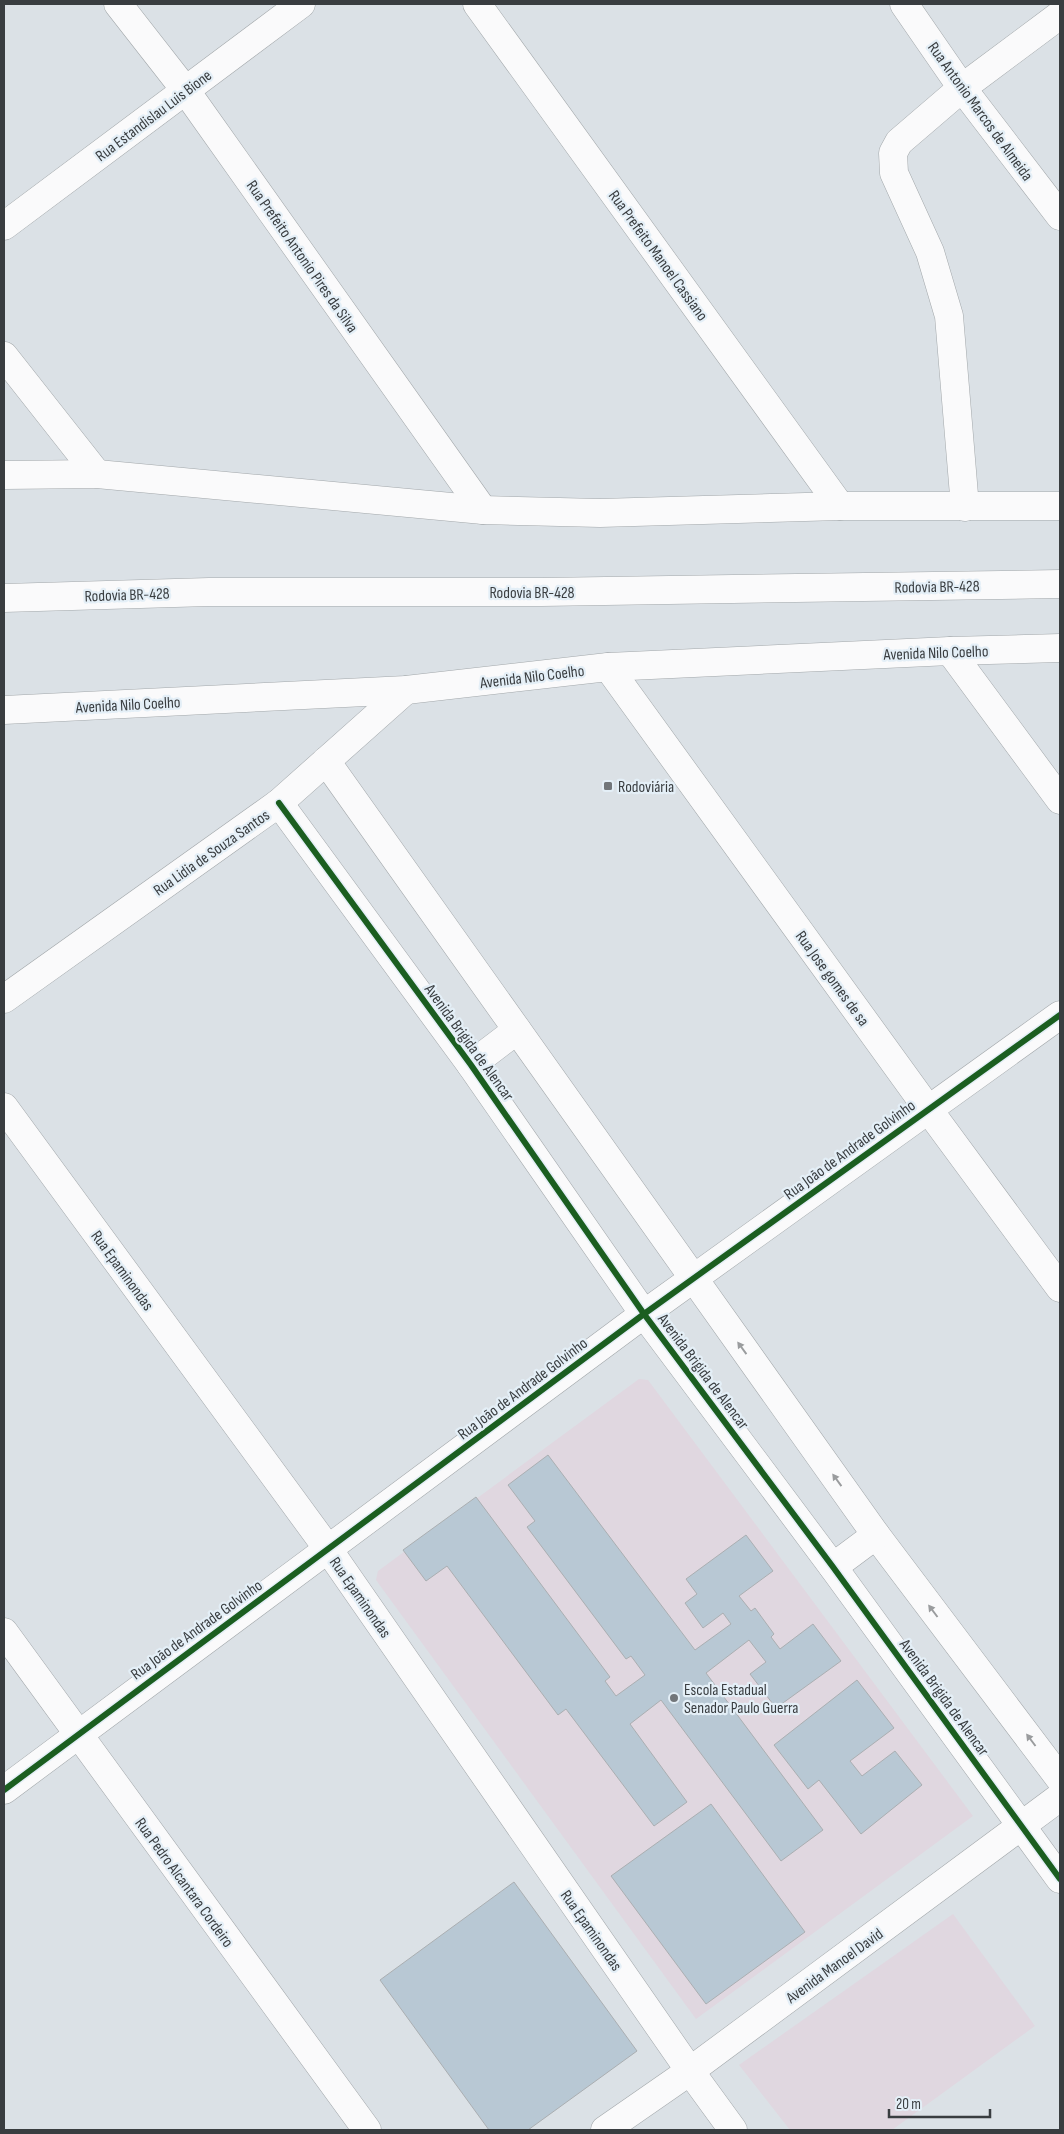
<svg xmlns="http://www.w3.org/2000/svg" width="1064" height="2134" viewBox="0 0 1064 2134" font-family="'Sofia Sans Condensed',sans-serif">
<rect width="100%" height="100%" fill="#dbe1e6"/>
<!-- education -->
<g fill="#e0d7e0">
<polygon points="639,1379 648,1380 973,1816 696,2019 376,1580 378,1571"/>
<polygon points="953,1914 1035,2026 892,2130 790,2130 739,2065"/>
</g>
<!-- building -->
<g fill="#b8c8d4" stroke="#aaaeb1">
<polygon points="548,1455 695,1650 731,1624 723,1613 703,1628 685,1603 697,1594 686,1579 746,1535 773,1571 739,1596 751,1611 755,1608 774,1634 771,1637 780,1649 813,1624 841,1661 776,1708 750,1674 766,1662 749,1640 706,1673 823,1830 781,1861 661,1700 630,1724 687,1802 654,1826 566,1709 558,1715 447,1566 426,1581 403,1550 476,1497 610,1677 605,1681 616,1696 645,1675 631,1656 626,1659 527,1527 535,1521 508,1485"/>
<polygon points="857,1680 894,1728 850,1761 862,1776 895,1751 922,1785 861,1834 819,1780 808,1789 774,1745"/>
<polygon points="711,1804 805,1932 706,2004 611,1876"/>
<polygon points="514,1882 637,2051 528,2130 489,2130 380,1980"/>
</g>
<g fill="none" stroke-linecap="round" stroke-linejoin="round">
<defs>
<g id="minor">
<polyline points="118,4 186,91 483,510"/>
<polyline points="477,4 840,506"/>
<polyline points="904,4 962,88 1060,216"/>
<polyline points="4,226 301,4"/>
<polyline points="4,356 97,474"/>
<polyline points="4,475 97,474 483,510 600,513 840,506 1060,506"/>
<polyline points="965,507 949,316 930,252 894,173 893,153 899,142 962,88 1060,15"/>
<polyline points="950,651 1060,800"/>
<polyline points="608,667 928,1109 1060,1288"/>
<polyline points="4,710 406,690 608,667 950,651 1060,648"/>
<polyline points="326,761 876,1535 1060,1779"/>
<polyline points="279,803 471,1065 644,1314 833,1567 1060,1879"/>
<polyline points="4,999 279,803 406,690"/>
<polyline points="471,1065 517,1030"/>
<polyline points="4,1107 328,1549 690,2071 733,2130"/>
<polyline points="833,1567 876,1535"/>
<polyline points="4,1632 367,2130"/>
<polyline points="4,1790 644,1314 1060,1015"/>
<polyline points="605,2130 690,2071 1060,1797"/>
</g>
<polyline id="trunk" points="4,598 209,592 542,592 1060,584"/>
</defs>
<!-- minor casing -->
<use href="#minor" stroke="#a2a7aa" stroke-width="29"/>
<!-- trunk casing -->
<use href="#trunk" stroke="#a2a7aa" stroke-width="29"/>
<!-- minor -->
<use href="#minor" stroke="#fafafb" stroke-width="28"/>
<!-- trunk -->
<use href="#trunk" stroke="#fafafb" stroke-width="28"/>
<defs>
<g id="cycleway">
<polyline points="279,803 471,1065 644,1314 833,1567 1060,1879"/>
<polyline points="4,1790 644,1314 1060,1015"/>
</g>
</defs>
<!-- cycleway casing -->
<use href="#cycleway" stroke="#e4eff7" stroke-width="9"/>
<!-- cycleway -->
<use href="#cycleway" stroke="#1b5e20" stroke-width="6"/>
</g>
<!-- one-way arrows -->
<defs><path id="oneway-solid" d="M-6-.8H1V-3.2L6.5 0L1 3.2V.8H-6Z" transform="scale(1.25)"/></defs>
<g fill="#9a9c9e">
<use href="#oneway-solid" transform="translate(742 1348) rotate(-126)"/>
<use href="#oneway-solid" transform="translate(837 1480) rotate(-126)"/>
<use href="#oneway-solid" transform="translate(933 1611) rotate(-127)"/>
<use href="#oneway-solid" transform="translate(1031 1740) rotate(-127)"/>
</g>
<!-- markers -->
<g fill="#72767a" stroke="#e4eff7" stroke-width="2">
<rect x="603" y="781" width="10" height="10" rx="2.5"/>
<circle cx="674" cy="1698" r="5"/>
</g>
<g text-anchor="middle" stroke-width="4.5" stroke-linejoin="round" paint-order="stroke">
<!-- street labels -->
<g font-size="16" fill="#393d40" stroke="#e4eff7">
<text transform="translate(981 111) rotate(54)" y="6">Rua Antonio Marcos de Almeida</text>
<text transform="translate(153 115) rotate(-37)" y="6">Rua Estandislau Luis Bione</text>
<text transform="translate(659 255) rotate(54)" y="6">Rua Prefeito Manoel Cassiano</text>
<text transform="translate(303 256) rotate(55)" y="6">Rua Prefeito Antonio Pires da Silva</text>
<text transform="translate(937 586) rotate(-1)" y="6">Rodovia BR-428</text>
<text x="532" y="598">Rodovia BR-428</text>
<text transform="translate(127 594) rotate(-2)" y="6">Rodovia BR-428</text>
<text transform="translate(936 652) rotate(-2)" y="6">Avenida Nilo Coelho</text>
<text transform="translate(532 676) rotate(-7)" y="6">Avenida Nilo Coelho</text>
<text transform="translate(128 704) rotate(-3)" y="6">Avenida Nilo Coelho</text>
<text transform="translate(211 852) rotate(-35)" y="6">Rua Lidia de Souza Santos</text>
<text transform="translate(833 978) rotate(54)" y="6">Rua Jose gomes de sa</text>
<text transform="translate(470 1042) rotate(54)" y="6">Avenida Brigida de Alencar</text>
<text transform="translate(849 1149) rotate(-36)" y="6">Rua João de Andrade Golvinho</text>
<text transform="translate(123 1270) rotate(54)" y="6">Rua Epaminondas</text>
<text transform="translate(704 1371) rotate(53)" y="6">Avenida Brigida de Alencar</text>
<text transform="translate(522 1388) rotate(-37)" y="6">Rua João de Andrade Golvinho</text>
<text transform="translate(361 1597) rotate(55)" y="6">Rua Epaminondas</text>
<text transform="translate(196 1629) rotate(-36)" y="6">Rua João de Andrade Golvinho</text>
<text transform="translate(945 1697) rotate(54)" y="6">Avenida Brigida de Alencar</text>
<text transform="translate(185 1882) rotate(54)" y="6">Rua Pedro Alcantara Cordeiro</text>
<text transform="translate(592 1930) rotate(55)" y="6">Rua Epaminondas</text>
<text transform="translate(834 1965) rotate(-36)" y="6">Avenida Manoel David</text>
</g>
<!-- poi labels -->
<g font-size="16" fill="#393d40" stroke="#e4eff7" text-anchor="start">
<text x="618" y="792">Rodoviária</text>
<text x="684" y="1695">Escola Estadual<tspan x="684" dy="18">Senador Paulo Guerra</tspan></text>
</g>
</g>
<!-- border -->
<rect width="1064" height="2134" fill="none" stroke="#393d40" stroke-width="10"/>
<!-- scale -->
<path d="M889 2109v8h101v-8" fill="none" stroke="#393d40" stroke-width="2.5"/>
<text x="896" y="2109" font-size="15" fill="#393d40" stroke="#e4eff7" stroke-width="4" paint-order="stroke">20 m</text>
</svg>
